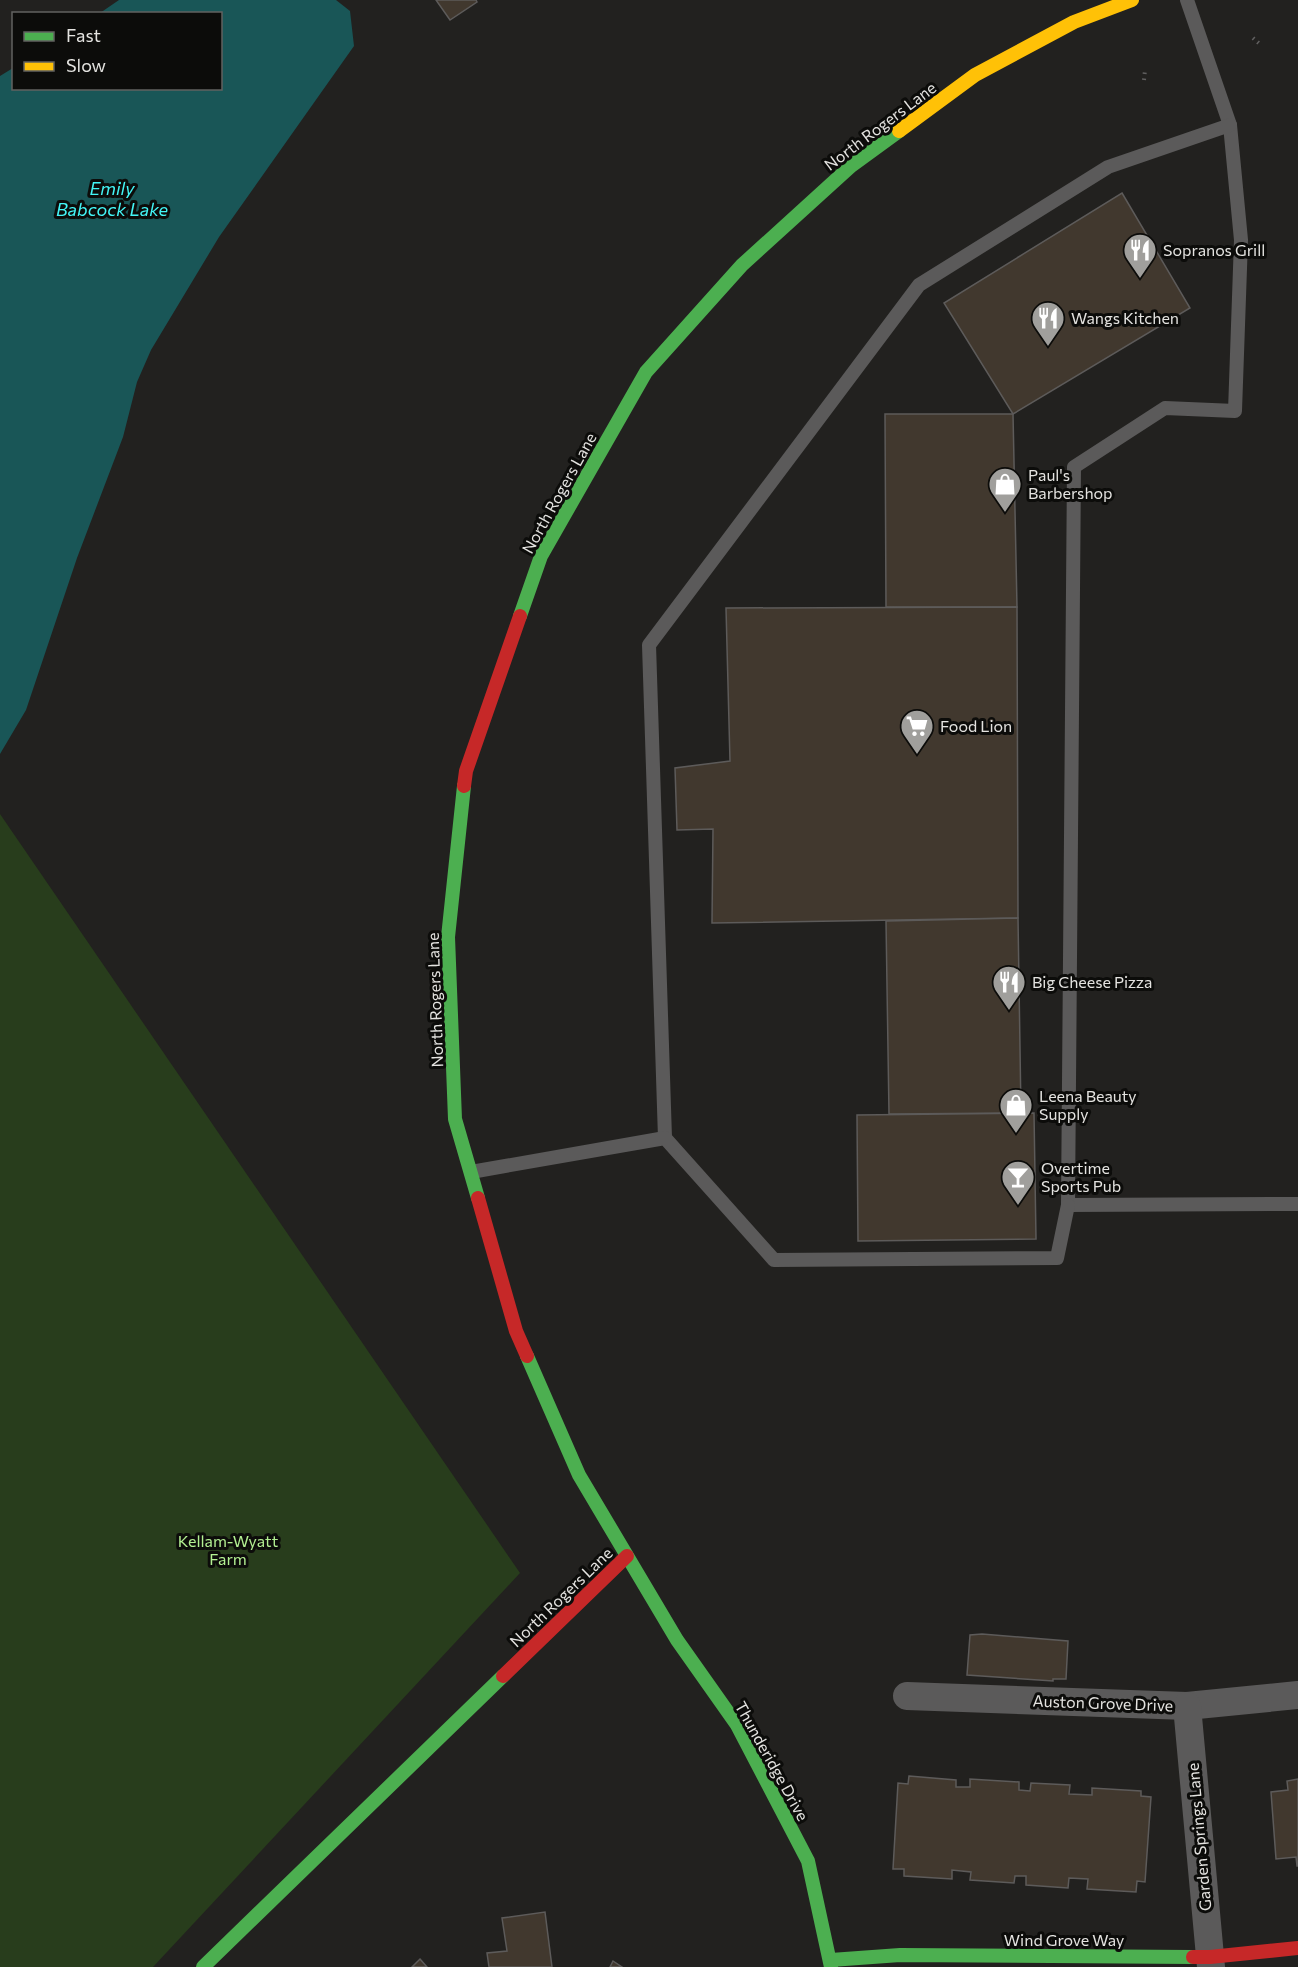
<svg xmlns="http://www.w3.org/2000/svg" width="1298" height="1967" viewBox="0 0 1298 1967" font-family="Commissioner,sans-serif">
<rect width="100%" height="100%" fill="#22211f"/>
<!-- green -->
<polygon fill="#283d1c" points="0,814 520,1573 153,1967 0,1967"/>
<!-- water -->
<polygon fill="#195657" points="119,0 336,0 350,11 354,46 219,237 151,350 137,382 123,437 77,558 26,710 0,754 0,76 13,68 14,88 220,88 220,14 100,13"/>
<!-- building -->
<g fill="#41382e" stroke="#5d5b5a" stroke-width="1.5">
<polygon points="436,0 476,0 477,2 450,20"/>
<polygon points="1122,193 1190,308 1013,414 944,303"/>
<polygon points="885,414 1013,414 1017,607 886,607"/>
<polygon points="1017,607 1018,918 712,923 713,829 677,830 675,768 730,761 726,608"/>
<polygon points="1018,918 1021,1113 889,1114 886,921"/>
<polygon points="1034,1113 1036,1239 858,1241 857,1115"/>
<polygon points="982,1634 1068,1641 1066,1679 1053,1679 1053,1681 967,1675 970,1635"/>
<polygon points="909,1776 956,1780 956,1787 970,1787 970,1779 1019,1782 1019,1790 1030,1791 1031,1783 1070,1785 1069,1794 1092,1795 1092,1788 1141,1791 1141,1796 1151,1797 1145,1882 1137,1881 1136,1892 1087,1889 1088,1879 1069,1878 1068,1888 1026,1885 1026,1876 1015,1876 1014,1883 970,1880 971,1872 952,1870 952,1879 904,1876 904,1869 893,1869 898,1783 908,1784"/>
<polygon points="1298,1779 1298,1866 1297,1866 1296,1857 1276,1859 1271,1792 1288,1790 1287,1781"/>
<polygon points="545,1912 552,1967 489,1967 487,1953 507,1951 502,1918"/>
<polygon points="420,1959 427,1967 412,1967"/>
<polygon points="613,1961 622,1967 610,1967"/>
</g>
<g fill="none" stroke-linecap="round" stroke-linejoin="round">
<!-- path -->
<g stroke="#616060" stroke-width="4" stroke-dasharray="1.5 4.5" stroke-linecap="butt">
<polyline points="1253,38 1261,45"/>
<polyline points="1144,80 1145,70"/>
</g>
<!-- lane -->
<g stroke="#5b5a5a" stroke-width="14">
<polyline points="1187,0 1230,125 1241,240 1235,411 1165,408 1074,467 1068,1205 1298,1204"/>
<polyline points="665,1138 649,645 919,285 1108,167 1230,125"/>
<polyline points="471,1172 665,1138 774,1260 1057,1258 1068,1205"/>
</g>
<!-- street -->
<g stroke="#5b5a5a" stroke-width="28">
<polyline points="907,1696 1187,1706 1298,1695"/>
<polyline points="1187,1706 1211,1967"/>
</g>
<!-- fast -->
<g stroke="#4caf50" stroke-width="14">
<polyline points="520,616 541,556 646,372 742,265 851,166 899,131"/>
<polyline points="464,786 448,937 455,1119 478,1198"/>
<polyline points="527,1356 579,1475 677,1640 737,1725 808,1861 831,1967"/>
<polyline points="831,1960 900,1955 1193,1957"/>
<polyline points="203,1967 503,1676"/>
</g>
<!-- slow -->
<polyline stroke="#ffc107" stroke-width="14" points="899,131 975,75 1074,22 1132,0"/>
<!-- jam -->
<g stroke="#c62828" stroke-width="14">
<polyline points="464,786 466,771 520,616"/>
<polyline points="478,1198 516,1331 527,1356"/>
<polyline points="503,1676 627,1556"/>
<polyline points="1193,1957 1210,1957 1298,1948"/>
</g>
</g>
<!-- icons -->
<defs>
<symbol id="restaurant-pin" viewBox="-11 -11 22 30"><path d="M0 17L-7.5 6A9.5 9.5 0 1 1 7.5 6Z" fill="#a09f9c" stroke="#0c0c0a"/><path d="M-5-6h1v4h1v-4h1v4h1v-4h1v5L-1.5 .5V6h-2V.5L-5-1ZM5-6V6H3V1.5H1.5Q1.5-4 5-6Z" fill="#fff"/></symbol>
<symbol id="shop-pin" viewBox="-11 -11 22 30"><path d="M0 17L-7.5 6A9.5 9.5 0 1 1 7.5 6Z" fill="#a09f9c" stroke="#0c0c0a"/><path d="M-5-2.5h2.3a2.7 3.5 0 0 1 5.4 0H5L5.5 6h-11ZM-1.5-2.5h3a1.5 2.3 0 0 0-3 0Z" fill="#fff"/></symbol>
<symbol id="supermarket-pin" viewBox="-11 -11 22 30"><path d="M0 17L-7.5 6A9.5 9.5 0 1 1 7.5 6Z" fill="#a09f9c" stroke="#0c0c0a"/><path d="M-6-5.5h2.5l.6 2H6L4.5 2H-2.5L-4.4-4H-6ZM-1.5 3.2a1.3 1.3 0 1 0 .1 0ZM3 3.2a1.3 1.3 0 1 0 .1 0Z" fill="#fff"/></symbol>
<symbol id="bar-pin" viewBox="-11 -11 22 30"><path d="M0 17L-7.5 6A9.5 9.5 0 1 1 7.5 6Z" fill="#a09f9c" stroke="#0c0c0a"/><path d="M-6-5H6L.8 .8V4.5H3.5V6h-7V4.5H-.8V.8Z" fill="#fff"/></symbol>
</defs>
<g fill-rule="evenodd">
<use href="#restaurant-pin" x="1121" y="231" width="38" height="52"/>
<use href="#restaurant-pin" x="1029" y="299" width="38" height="52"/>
<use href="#shop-pin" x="986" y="465" width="38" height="52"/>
<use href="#supermarket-pin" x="898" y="707" width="38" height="52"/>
<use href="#restaurant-pin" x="990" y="963" width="38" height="52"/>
<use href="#shop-pin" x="997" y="1086" width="38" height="52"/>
<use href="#bar-pin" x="999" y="1158" width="38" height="52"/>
</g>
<g text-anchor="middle" stroke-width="6" stroke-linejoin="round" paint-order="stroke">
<!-- street labels -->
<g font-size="16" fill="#e4e3e0" stroke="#0c0c0a">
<text transform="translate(880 126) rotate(-37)" y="6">North Rogers Lane</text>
<text transform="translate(559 493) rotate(-61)" y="6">North Rogers Lane</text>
<text transform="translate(435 1000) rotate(-92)" y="6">North Rogers Lane</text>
<text transform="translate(561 1597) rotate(-44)" y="6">North Rogers Lane</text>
<text transform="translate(1103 1703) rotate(2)" y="6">Auston Grove Drive</text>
<text transform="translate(772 1761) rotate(61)" y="6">Thunderidge Drive</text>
<text transform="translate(1199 1837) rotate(-95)" y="6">Garden Springs Lane</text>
<text x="1064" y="1946">Wind Grove Way</text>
</g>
<!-- poi labels -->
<g font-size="16" fill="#e4e3e0" stroke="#0c0c0a" text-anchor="start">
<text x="1163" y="256">Sopranos Grill</text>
<text x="1071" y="324">Wangs Kitchen</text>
<text x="1028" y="481">Paul's<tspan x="1028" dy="18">Barbershop</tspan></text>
<text x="940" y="732">Food Lion</text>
<text x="1032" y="988">Big Cheese Pizza</text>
<text x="1039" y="1102">Leena Beauty<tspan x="1039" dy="18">Supply</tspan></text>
<text x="1041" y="1174">Overtime<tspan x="1041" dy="18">Sports Pub</tspan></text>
</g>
<!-- park labels -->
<g font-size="16" fill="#b3f092" stroke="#0c0c0a">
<text x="228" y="1547">Kellam-Wyatt<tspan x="228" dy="18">Farm</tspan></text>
</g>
<!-- water labels -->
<g font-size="18" font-style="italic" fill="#43f5f6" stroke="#0c0c0a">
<text x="112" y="195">Emily<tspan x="112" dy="21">Babcock Lake</tspan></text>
</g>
</g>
<!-- legend -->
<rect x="12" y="12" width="210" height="78" fill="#0c0c0a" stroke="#626260" stroke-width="1.5"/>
<rect x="24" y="32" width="30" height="9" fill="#4caf50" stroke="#626260" stroke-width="1.5"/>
<text x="66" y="42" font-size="18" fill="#e4e3e0">Fast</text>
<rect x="24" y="62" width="30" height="9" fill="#ffc107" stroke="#626260" stroke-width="1.5"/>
<text x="66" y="72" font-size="18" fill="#e4e3e0">Slow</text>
</svg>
